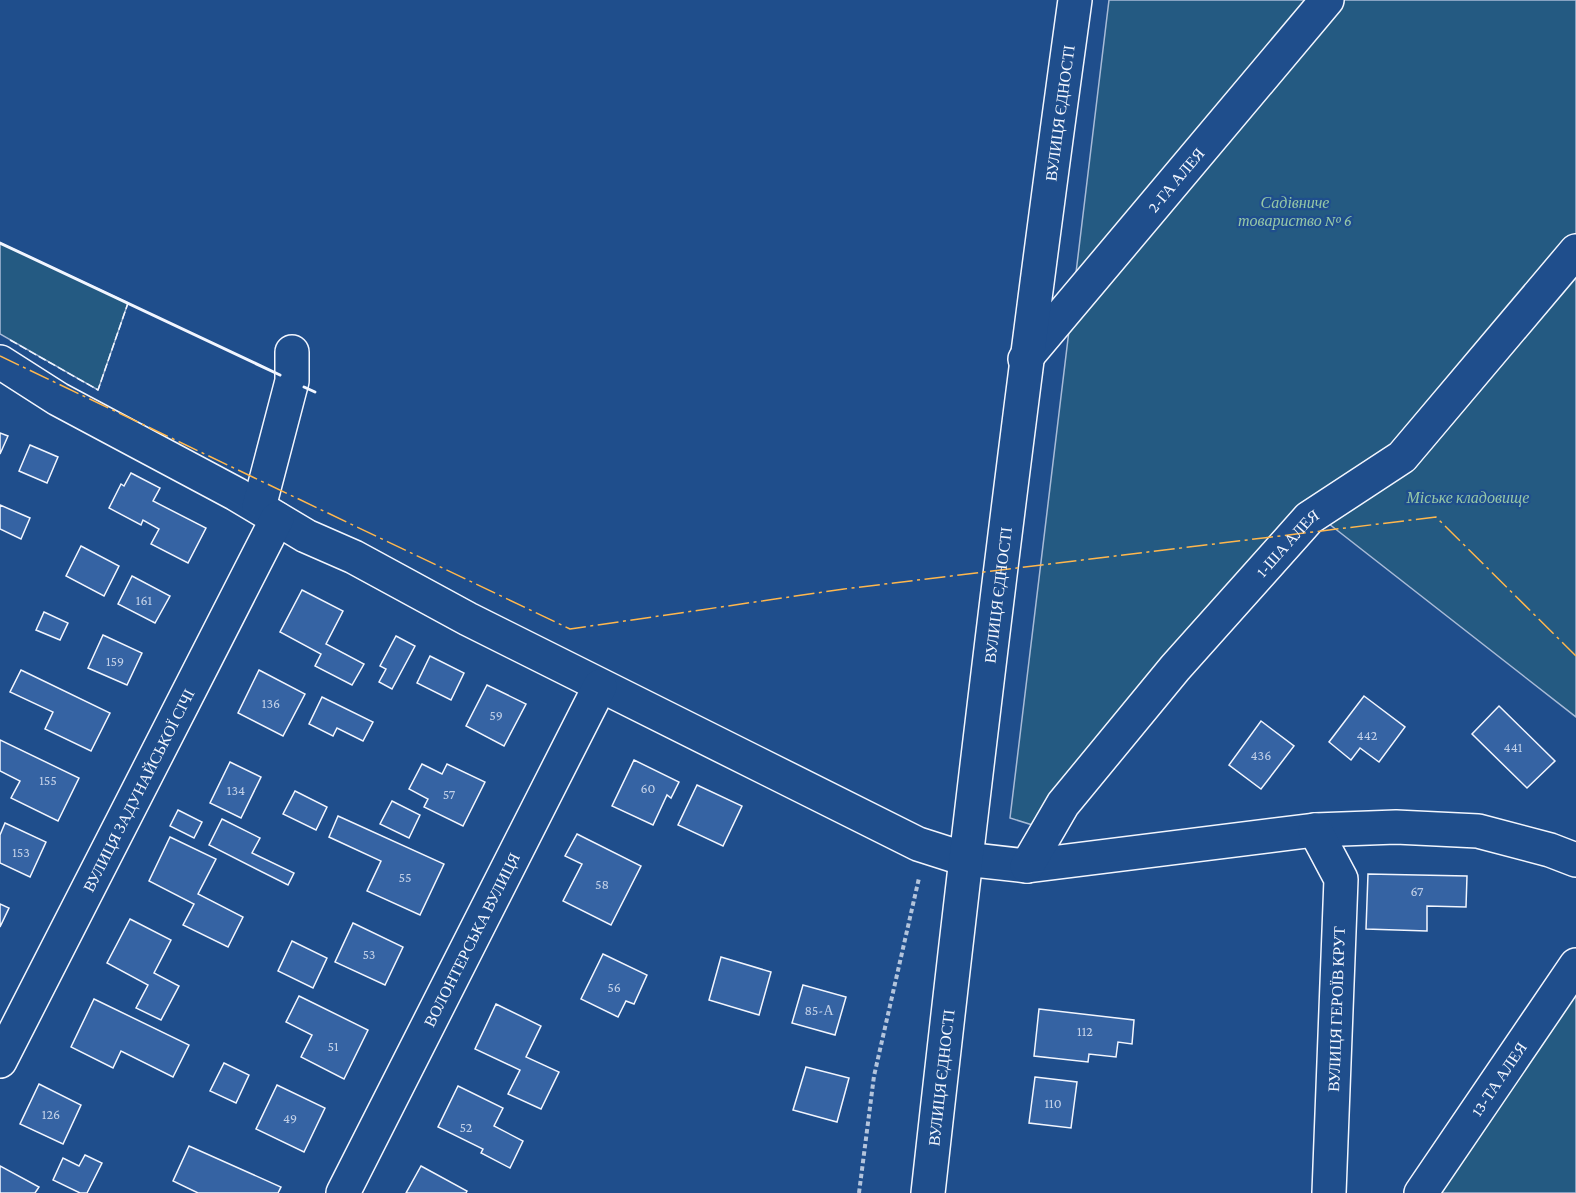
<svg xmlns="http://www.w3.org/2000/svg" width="1576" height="1193" viewBox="0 0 1576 1193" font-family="'Crimson Pro',serif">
<rect width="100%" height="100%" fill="#1f4e8c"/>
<!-- green -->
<g fill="#245a82" stroke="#a8bbd7" stroke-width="1.5">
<polygon points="1109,0 1576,0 1576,717 1315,513 1058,833 1010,818"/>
<polygon points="0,243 128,303 98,390 0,334"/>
<polygon points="1576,985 1576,1193 1434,1193"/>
</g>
<!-- building -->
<g fill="#3563a3" stroke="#f2f6ff" stroke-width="1.5">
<polygon points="0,433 8,436 0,454"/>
<polygon points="30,445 58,457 47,483 19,471"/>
<polygon points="131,473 160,488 153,501 206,528 188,563 151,544 159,529 143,520 141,525 109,508 121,484 124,486"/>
<polygon points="0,505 30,518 21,539 0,529"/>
<polygon points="81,546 119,566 104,596 66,576"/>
<polygon points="132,576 170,596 155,623 118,604"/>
<polygon points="302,590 343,611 326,644 364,664 352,685 315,666 321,654 280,632"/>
<polygon points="44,612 68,623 60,640 36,630"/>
<polygon points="103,635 142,653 127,685 88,668"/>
<polygon points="396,636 415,646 392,689 379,682 386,669 380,666"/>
<polygon points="430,656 464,673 451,700 417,683"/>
<polygon points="21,670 110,713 91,751 45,729 53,712 10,692"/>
<polygon points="259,670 305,694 283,736 238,713"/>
<polygon points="487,685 526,704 504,746 466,726"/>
<polygon points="1364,696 1405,727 1379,762 1360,748 1351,760 1329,742"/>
<polygon points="322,697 373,722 363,741 337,728 333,736 309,724"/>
<polygon points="1499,706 1555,761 1527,788 1472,734"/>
<polygon points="1261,721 1294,746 1261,789 1229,765"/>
<polygon points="0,740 79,778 58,821 11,798 20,781 0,771"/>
<polygon points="634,760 679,782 671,798 667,795 653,825 612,806"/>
<polygon points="230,762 261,777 241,818 210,803"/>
<polygon points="422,764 442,774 447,764 485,782 463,826 424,807 428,799 409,789"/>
<polygon points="697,785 742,806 723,846 678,825"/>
<polygon points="295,791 327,807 316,830 283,814"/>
<polygon points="392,801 420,815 409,838 380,824"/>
<polygon points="178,810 202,822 194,838 170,826"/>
<polygon points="338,816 444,864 420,915 367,891 381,861 329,837"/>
<polygon points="222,819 260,838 252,853 294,873 288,885 209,845"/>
<polygon points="5,823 46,842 30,877 0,863 0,835"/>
<polygon points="577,834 641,866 611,925 563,901 582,864 565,856"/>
<polygon points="170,837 216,859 198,894 243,917 228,947 183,925 194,904 149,881"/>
<polygon points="1368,874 1467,876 1466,907 1427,906 1427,931 1366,929"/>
<polygon points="0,904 9,908 0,927"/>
<polygon points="130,919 171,940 154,973 179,986 161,1020 136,1008 148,985 107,963"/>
<polygon points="353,923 403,947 385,985 335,962"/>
<polygon points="292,941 327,958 313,988 278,971"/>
<polygon points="603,954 647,975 634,1004 626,1001 618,1017 581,999"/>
<polygon points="721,957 771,972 759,1015 709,1000"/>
<polygon points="803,985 846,997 835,1035 792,1023"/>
<polygon points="299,996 368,1030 344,1079 301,1057 312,1035 286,1022"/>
<polygon points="94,999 189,1045 173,1077 121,1051 113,1068 71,1047"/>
<polygon points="496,1004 541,1026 526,1057 559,1072 541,1109 508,1094 520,1070 475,1049"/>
<polygon points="1039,1009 1134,1020 1132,1044 1118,1042 1116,1057 1089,1054 1088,1062 1034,1056"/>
<polygon points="224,1063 249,1075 236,1103 210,1091"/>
<polygon points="806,1067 849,1078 837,1122 793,1110"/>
<polygon points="1035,1077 1077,1082 1071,1128 1029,1123"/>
<polygon points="39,1084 81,1105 63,1144 20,1124"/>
<polygon points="277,1085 325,1108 304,1152 256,1129"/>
<polygon points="458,1086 503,1108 494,1126 523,1141 510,1168 481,1153 483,1149 438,1127"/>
<polygon points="189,1146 281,1187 278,1193 198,1193 173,1181"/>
<polygon points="85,1155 102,1163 87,1193 80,1193 53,1180 63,1158 79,1166"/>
<polygon points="0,1166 39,1187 35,1193 0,1193"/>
<polygon points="421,1166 467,1191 466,1193 406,1193"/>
</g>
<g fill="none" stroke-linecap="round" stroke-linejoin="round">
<defs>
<g id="minor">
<path id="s1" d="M1025 359 1327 0"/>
<polyline points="0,362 58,399 236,494 306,536 354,557 468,619 918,844 965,859 1027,866 1315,830 1396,827 1478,831 1550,850 1576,860"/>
<polyline points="259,507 292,381 292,352"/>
<polyline points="1315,830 1341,879 1329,1193"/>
<path id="s2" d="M1027 866 1063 804 1175 668 1309 518 1402 457 1576 251"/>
<path id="s3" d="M0 1061 277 519"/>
<path id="s4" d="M343 1193 600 686"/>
<path id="s5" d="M1421 1193 1576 965"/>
</g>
<g id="major">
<path id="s6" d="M928 1193C972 795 1020 397 1075 0"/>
</g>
</defs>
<!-- minor casing -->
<use href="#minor" stroke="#f2f6ff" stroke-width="36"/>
<!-- major casing -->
<use href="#major" stroke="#f2f6ff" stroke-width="36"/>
<!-- path -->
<polyline stroke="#b3c4dc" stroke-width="4" stroke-dasharray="4.5 3" stroke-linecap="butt" points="859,1193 874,1076 919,878"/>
<!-- minor -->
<use href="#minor" stroke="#1f4e8c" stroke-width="33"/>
<!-- major -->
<use href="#major" stroke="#1f4e8c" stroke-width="33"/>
<!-- fence -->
<polyline stroke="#f2f6ff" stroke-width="1.5" stroke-dasharray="8 3" stroke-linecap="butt" points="10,340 98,390 128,303"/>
<!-- wall -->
<g stroke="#f2f6ff" stroke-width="3">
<polyline points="0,243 280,375"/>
<polyline points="304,387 315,392"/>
</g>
<!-- power -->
<polyline stroke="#ffb74d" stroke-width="1.5" stroke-dasharray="21 4.5 3 4.5" stroke-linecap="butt" points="0,356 570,629 844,589 1436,517 1576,656"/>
</g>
<g text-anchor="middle" stroke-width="4.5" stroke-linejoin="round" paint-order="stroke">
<!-- number labels -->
<g font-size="14" fill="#c3d1e8">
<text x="144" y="605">161</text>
<text x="115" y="666">159</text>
<text x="271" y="708">136</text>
<text x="496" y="720">59</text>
<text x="1367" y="740">442</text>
<text x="1513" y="752">441</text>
<text x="1261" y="760">436</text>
<text x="48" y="785">155</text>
<text x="648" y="793">60</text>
<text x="236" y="795">134</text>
<text x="449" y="799">57</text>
<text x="21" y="857">153</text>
<text x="405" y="882">55</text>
<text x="602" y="889">58</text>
<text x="1417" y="896">67</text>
<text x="369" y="959">53</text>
<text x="614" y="992">56</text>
<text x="819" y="1015">85-А</text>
<text x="1085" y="1036">112</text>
<text x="333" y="1051">51</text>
<text x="1053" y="1108">110</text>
<text x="51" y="1119">126</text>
<text x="290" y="1123">49</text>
<text x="466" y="1132">52</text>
</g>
<!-- street labels -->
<g font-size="16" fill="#f2f6ff" stroke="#1f4e8c">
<text dy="6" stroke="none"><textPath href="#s6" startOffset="1088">ВУЛИЦЯ ЄДНОСТІ</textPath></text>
<text dy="6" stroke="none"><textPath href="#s1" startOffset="234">2-ГА АЛЕЯ</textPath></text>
<text dy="6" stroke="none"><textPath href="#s2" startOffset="416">1-ША АЛЕЯ</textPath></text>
<text dy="6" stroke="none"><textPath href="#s6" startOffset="602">ВУЛИЦЯ ЄДНОСТІ</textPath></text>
<text dy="6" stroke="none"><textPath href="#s3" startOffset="304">ВУЛИЦЯ ЗАДУНАЙСЬКОЇ СІЧІ</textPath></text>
<text dy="6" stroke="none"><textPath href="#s4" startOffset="284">ВОЛОНТЕРСЬКА ВУЛИЦЯ</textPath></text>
<text transform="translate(1336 1009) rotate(-88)" y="6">ВУЛИЦЯ ГЕРОЇВ КРУТ</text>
<text dy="6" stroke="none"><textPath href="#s6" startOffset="116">ВУЛИЦЯ ЄДНОСТІ</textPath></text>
<text dy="6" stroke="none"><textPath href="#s5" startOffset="138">13-ТА АЛЕЯ</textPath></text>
</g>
<!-- park labels -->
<g font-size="16" font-style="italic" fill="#97c8a6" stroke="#1f4e8c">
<text x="1295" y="208">Садівниче<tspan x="1295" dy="18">товариство № 6</tspan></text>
<text x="1468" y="503">Міське кладовище</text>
</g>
</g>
</svg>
